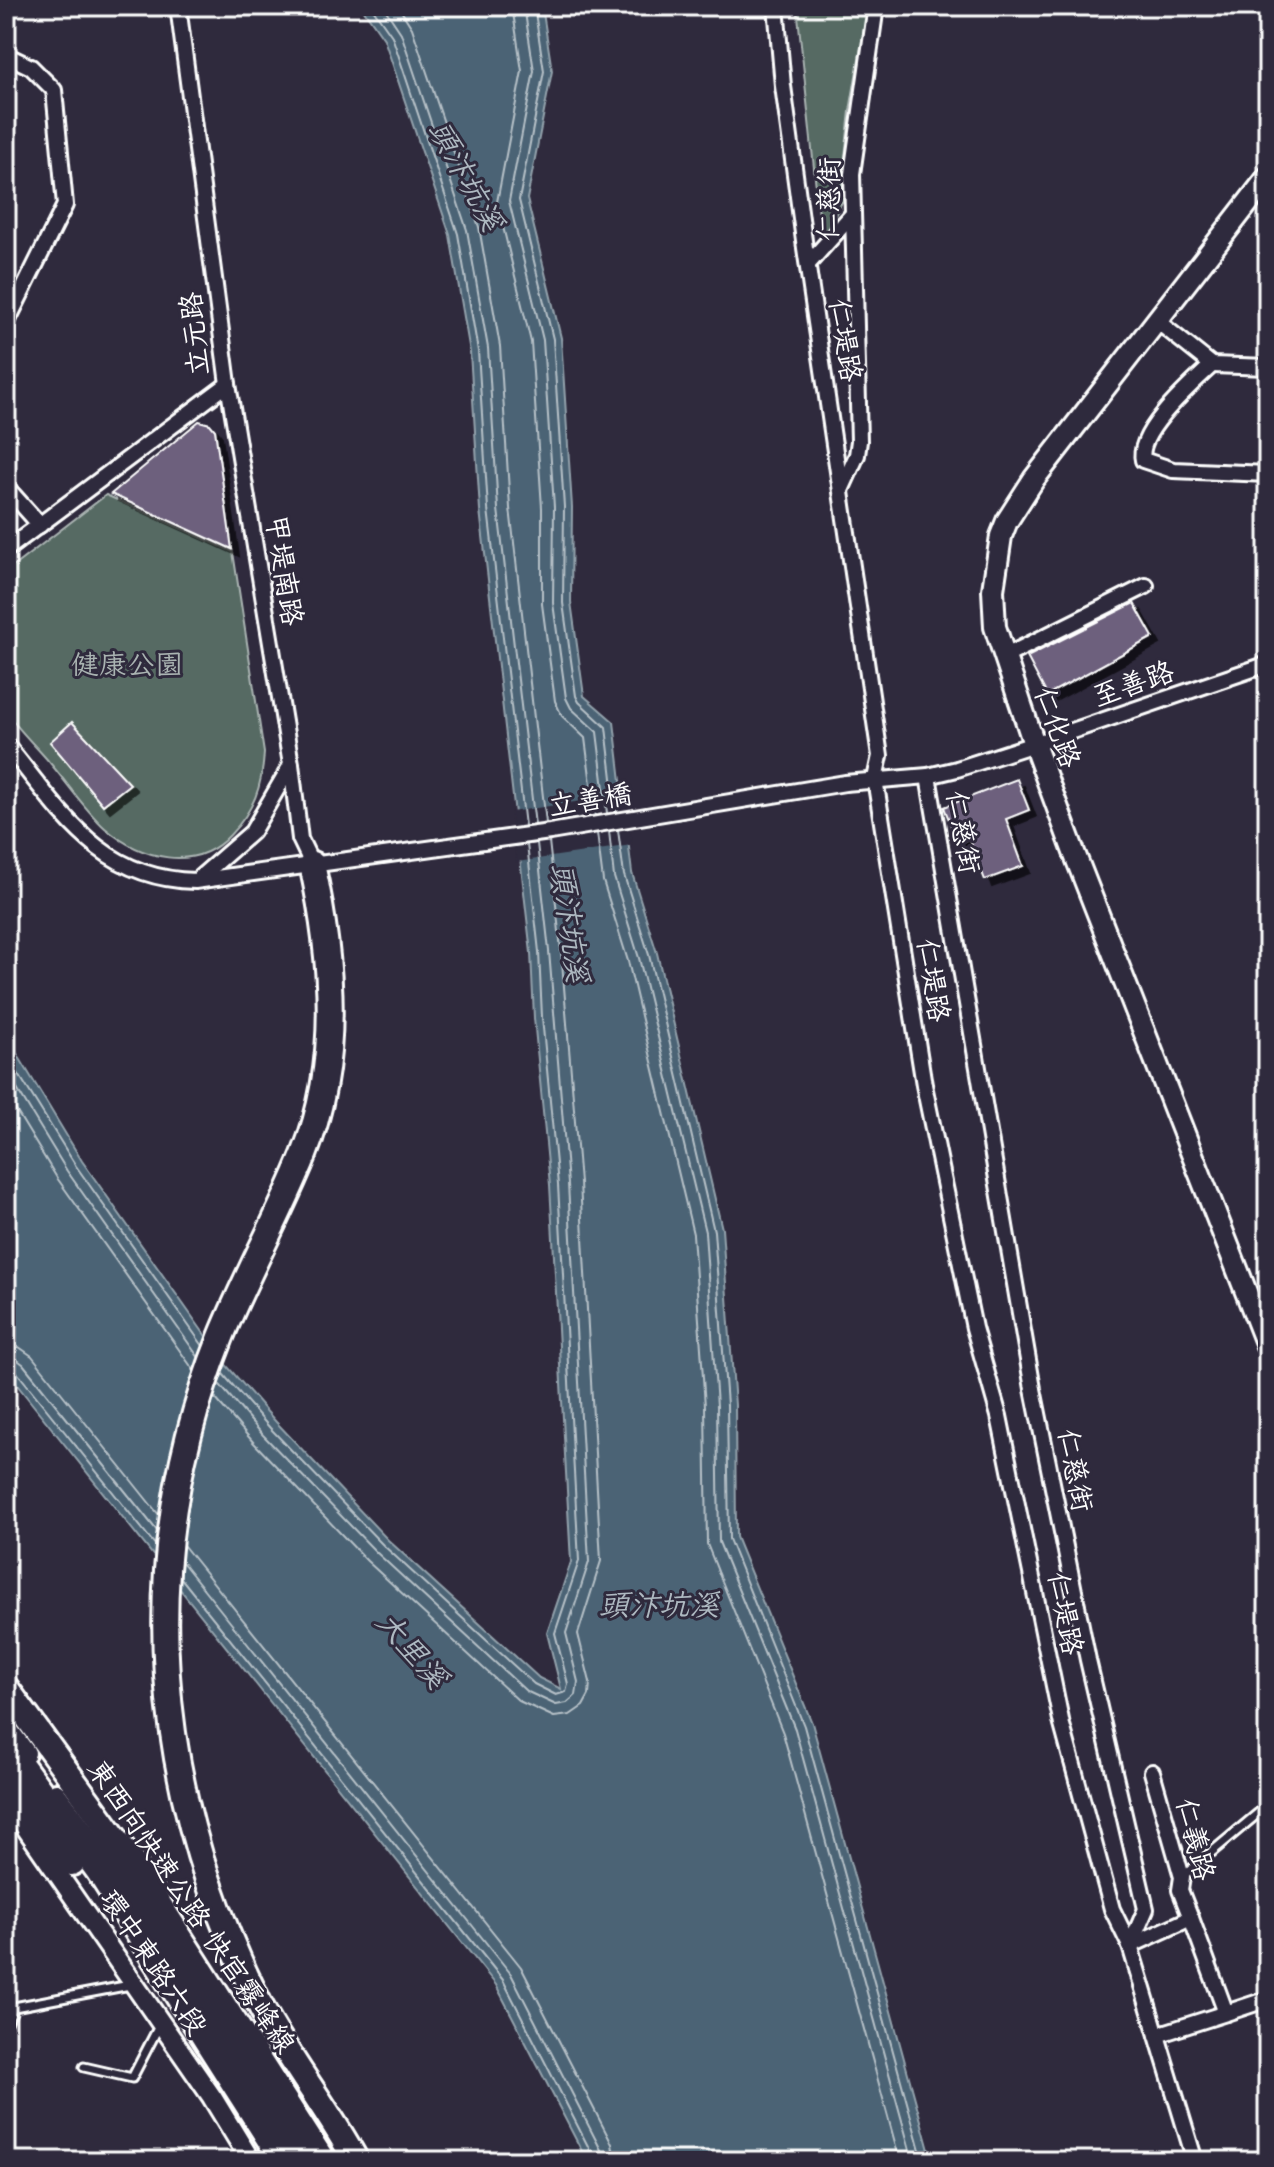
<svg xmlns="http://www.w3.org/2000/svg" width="1274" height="2167" viewBox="0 0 1274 2167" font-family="Kalam,'LXGW WenKai TC',sans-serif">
<defs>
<filter id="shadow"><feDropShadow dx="7" dy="7" stdDeviation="0" flood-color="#0009"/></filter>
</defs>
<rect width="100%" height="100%" fill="#2f2a3d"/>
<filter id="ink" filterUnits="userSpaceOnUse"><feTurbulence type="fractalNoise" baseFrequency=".0125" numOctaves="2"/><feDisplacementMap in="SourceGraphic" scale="16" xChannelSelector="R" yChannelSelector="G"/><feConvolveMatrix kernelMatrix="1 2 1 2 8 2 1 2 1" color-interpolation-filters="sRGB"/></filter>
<g filter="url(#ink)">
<!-- green -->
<g fill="#566a64" stroke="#aab4b2" stroke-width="2">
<polygon points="797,6 868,6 850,111 842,185 843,200 825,234 821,235"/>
<path d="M106 495 233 552 264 753C262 787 254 810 230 835 195 873 141 859 105 828 85 810 68 784 50 763 38 748 16 728 7 712 2 701 6 593 6 572Z"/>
</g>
<!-- water -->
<polygon fill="#4b6475" stroke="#93a2ac" stroke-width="2" points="361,6 542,6 552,71 527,199 561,338 572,507 571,602 584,696 614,722 632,873 657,953 722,1229 735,1405 736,1537 812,1723 932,2161 587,2161 496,1985 6,1371 6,1042 16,1052 82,1161 227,1366 276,1422 388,1540 539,1678 561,1689 547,1633 571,1562 550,1185 534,1018 531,953 480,510 470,352 450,235 384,39"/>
<!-- pier -->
<polygon fill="#2f2a3d" points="626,794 632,845 517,862 511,812"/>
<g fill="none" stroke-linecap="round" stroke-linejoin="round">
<!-- shore -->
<g stroke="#b7c1c8" stroke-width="2">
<polyline points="371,6 392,36 458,234 478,351 488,509 525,826"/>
<polyline points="383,6 401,33 467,230 488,348 498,509 535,825"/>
<polyline points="398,6 412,28 479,227 500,346 510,508 546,823"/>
<polyline points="512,6 522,71 497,202 531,342 542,508 542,604 555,701 562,716 585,738 595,815"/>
<polyline points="524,6 534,71 509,201 543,340 554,507 553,603 566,698 571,708 597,732 607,813"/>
<polyline points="534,6 544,71 519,200 553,339 564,507 563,603 576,696 579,702 606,727 616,812"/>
<polyline points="618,830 624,875 649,955 714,1231 727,1405 729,1539 804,1726 923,2161"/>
<polyline points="609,831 614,877 639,958 705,1232 717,1406 719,1542 795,1729 913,2161"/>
<polyline points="597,833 603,881 628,961 693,1234 705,1406 707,1544 783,1733 900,2161"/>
<polyline points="6,1054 76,1166 203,1346"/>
<polyline points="6,1071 67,1171 199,1358"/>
<polyline points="6,1094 57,1178 195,1372"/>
<polyline points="6,1345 19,1347 32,1356 159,1515"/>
<polyline points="6,1357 15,1358 23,1364 158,1532"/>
<polyline points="6,1367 16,1371 156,1546"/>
<polyline points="223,1374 270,1428 383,1545 534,1684 556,1695 566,1692 568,1684 555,1633 579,1561 558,1185 542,1017 539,952 527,844"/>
<polyline points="220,1385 263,1435 376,1552 526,1691 556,1705 567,1703 576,1695 578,1682 566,1633 589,1562 568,1184 549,951 537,843"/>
<polyline points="215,1398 254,1443 367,1561 519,1701 554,1717 570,1715 583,1706 589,1695 590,1682 578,1634 601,1561 580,1183 561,950 549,841"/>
<polyline points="184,1546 521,1967 612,2144 615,2161"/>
<polyline points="183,1563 511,1974 601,2150 603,2161"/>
<polyline points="181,1578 503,1980 592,2154 593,2161"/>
</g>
</g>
<!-- building -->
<g fill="#6d617d" stroke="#fff" stroke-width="2" filter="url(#shadow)">
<polygon points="199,421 210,424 215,430 232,549 111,494"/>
<polygon points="1134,603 1153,637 1047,695 1027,657"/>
<polygon points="72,722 130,784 103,805 50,742"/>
<polygon points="1017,779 1029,810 1006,819 1023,866 985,880 969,838 958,843 944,807"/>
</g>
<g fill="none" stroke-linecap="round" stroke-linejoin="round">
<defs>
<g id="service">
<polyline points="6,1830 18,1816"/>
<polyline points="1182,1877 1268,1805"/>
<polyline points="6,2025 14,2007 130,1985"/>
<polyline points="84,2067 132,2078 160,2024"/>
</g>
<g id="minor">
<polyline points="178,6 228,384 291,764 300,839 312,864"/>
<polyline points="776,6 783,86 805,248 880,756 875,779 924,1085 974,1328 999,1416 1062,1725 1112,1909 1130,1946 1195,2161"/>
<polyline points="6,55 31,67 54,90 65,205 6,324"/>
<polyline points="808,264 851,216"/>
<polyline points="1157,321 1212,365 1268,367"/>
<path d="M1212 365C1193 383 1136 432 1143 460L1173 470 1268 474"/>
<polyline points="6,487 40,525"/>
<polyline points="842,488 857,455 859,441 852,174 876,6"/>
<polyline points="6,550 228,384"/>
<polyline points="1004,657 1146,586"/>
<path d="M6 744C61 811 99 879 195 881L550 832 845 783 928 776 957 769 1034 744 1268 664"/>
<polyline points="928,776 1033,1389 1088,1660 1146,1909 1130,1946"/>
<polyline points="197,880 252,832 291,765"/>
<polyline points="1152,1772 1182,1877 1180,1890 1191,1918"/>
<polyline points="1130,1946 1191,1918 1226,2013 1268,1999"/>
<polyline points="1157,2035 1226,2013"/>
</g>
<g id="tertiary">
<polyline points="6,1726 26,1753"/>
<polyline points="56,1793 110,1865 306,2161"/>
<polyline points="6,1799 212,2097 251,2161"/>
</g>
<polyline id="secondary" points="1268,177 1034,479 1007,521 1001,536 993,590 995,627 1034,744 1075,855 1268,1348"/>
<g id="trunk">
<path d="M312 864C333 960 341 1062 304 1155 279 1217 246 1275 221 1337 132 1560 153 1790 259 2003 287 2058 327 2107 356 2161"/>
<polyline points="6,1688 128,1856 323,2161"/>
<polyline points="6,1744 99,1872 283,2161"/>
<polyline points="6,1776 72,1863"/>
</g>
</defs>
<!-- service casing -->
<use href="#service" stroke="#fff" stroke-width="13"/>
<!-- minor casing -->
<use href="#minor" stroke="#fff" stroke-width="20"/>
<!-- tertiary casing -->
<use href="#tertiary" stroke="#fff" stroke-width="24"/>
<!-- secondary casing -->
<use href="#secondary" stroke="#fff" stroke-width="26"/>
<!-- trunk casing -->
<use href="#trunk" stroke="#fff" stroke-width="30"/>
<!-- service -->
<use href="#service" stroke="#2f2a3d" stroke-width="7"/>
<!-- minor -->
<use href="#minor" stroke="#2f2a3d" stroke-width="14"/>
<!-- tertiary -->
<use href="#tertiary" stroke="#2f2a3d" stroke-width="18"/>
<!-- secondary -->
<use href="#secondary" stroke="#2f2a3d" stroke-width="20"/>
<!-- trunk -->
<use href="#trunk" stroke="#2f2a3d" stroke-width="24"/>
</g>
</g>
<g text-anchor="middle" stroke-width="6" stroke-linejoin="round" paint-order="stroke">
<!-- street labels -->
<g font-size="28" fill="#fff" stroke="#2f2a3d">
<text transform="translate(828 199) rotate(-89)" y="10">仁慈街</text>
<text transform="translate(194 334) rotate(-96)" y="10">立元路</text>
<text transform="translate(846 340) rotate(81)" y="10">仁堤路</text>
<text transform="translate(285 570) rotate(81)" y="10">甲堤南路</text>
<text transform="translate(1133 683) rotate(-19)" y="10">至善路</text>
<text transform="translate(1058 727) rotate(70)" y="10">仁化路</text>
<text transform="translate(590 799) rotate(-9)" y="10">立善橋</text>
<text transform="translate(964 832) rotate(80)" y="10">仁慈街</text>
<text transform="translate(934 980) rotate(81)" y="10">仁堤路</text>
<text transform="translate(1076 1470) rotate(79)" y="10">仁慈街</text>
<text transform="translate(1066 1613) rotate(79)" y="10">仁堤路</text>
<text transform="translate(1196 1839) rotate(76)" y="10">仁義路</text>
<text transform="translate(192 1906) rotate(56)" y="10">東西向快速公路 快官霧峰線</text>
<text transform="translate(154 1962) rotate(56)" y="10">環中東路六段</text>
</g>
<!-- park labels -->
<g font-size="28" fill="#aab4b2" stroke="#2f2a3d">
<text x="127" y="674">健康公園</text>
</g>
<!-- water labels -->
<g font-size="30" font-style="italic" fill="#aeb9c1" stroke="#2f2a3d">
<text transform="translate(466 176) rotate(61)" y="10">頭汴坑溪</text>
<text transform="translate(570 923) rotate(82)" y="10">頭汴坑溪</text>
<text x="659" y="1615">頭汴坑溪</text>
<text transform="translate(412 1650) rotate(49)" y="10">大里溪</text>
</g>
</g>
<!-- margin -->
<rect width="1274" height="2167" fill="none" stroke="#2f2a3d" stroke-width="32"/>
<rect x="16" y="16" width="1242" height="2135" fill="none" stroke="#fff" stroke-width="3" filter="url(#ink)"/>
</svg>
